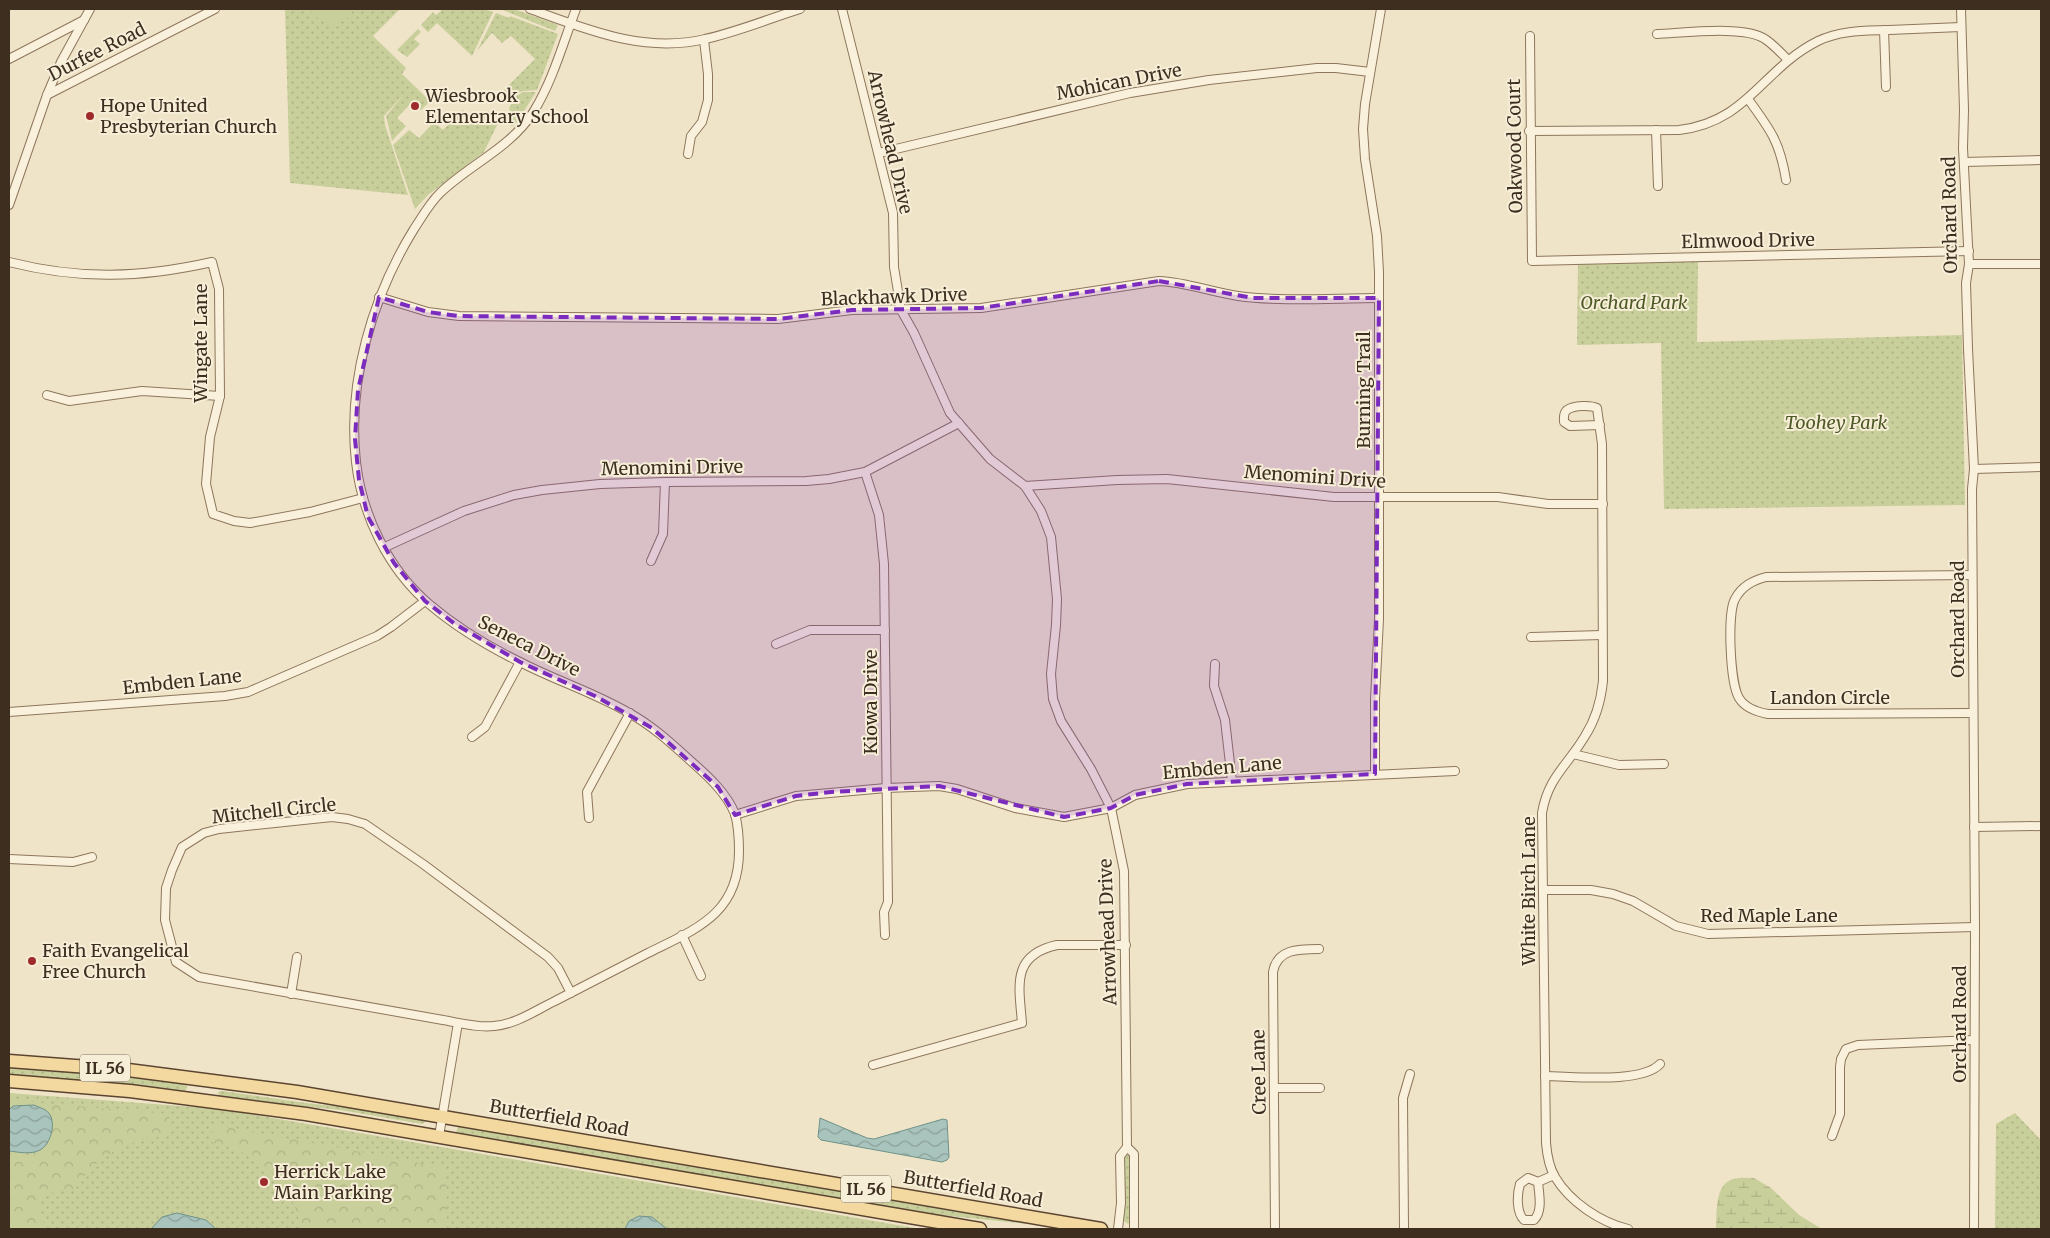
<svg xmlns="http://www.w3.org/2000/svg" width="2050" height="1238" viewBox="0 0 2050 1238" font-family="Merriweather,serif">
<defs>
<pattern id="green-dots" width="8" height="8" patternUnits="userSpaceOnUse" patternTransform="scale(1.25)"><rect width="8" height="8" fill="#c9cf9b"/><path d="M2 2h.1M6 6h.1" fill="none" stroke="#aeb285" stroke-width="1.8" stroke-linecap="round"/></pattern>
<pattern id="forest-crowns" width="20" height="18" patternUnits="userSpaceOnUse" patternTransform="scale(1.25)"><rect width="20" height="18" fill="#c9cf9b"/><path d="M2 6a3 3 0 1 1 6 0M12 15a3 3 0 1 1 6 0" fill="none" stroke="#aeb285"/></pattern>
<pattern id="wetland-marsh" width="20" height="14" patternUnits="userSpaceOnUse" patternTransform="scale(1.25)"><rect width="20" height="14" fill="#c9cf9b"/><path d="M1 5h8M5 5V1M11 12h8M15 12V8" fill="none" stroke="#aeb285"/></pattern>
<pattern id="water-waves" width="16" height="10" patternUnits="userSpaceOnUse" patternTransform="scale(1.25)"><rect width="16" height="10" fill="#a9c4bc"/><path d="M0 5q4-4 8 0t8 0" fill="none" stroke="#8ba098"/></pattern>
</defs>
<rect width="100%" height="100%" fill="#f0e4c8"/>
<!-- green -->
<g fill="url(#green-dots)">
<polygon points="285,9 400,9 373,36 406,68 402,74 430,101 421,110 412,102 397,118 406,126 392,141 386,116 404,94 384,116 385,125 408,195 290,183"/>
<polygon points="443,9 485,9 493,12 472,56 437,23 428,32 421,25 433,12 436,15"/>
<polygon points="500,9 514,9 558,25 555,31"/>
<polygon points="496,13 509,18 510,16 558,34 537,90 523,91 510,96 504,90 535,59 511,36 502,43 492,33 477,51"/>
<polygon points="418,29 421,32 414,39 420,44 407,57 397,50"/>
<polygon points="524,92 536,92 515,125 511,126 504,119 508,111 510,111 509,108 514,99 513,97"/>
<polygon points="463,110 473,120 479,114 482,116 488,111 499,121 484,152 428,195 415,209 393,145 409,130 419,138 434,122 443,130"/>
<polygon points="1698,261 1697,342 1962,335 1965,505 1664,509 1661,343 1577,345 1578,262"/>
<polygon points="9,1066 104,1073 186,1083 187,1087 185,1092 182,1092 9,1076"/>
<polygon points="222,1091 306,1103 388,1112 425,1120 425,1122 422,1124 340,1110 219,1097 218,1092"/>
<polygon points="9,1093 220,1109 921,1229 9,1229"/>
<polygon points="2015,1113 2041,1140 2041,1229 1995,1229 1996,1124"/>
<polygon points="459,1125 1027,1222 1027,1224 911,1212 460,1135 456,1132"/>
<polygon points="1126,1151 1130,1153 1130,1221 1128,1224 1124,1221 1124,1155"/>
</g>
<!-- forest -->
<g fill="url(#forest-crowns)">
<path d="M9 1100 168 1114 172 1124 166 1136C125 1139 96 1157 73 1191L59 1189 41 1200C37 1213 39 1219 49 1229H9V1151L22 1153 48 1143C50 1135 53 1126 51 1118 48 1103 18 1102 9 1110Z"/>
<path d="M216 1125 446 1168 447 1229H301C292 1178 256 1152 208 1141Z"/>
</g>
<!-- wetland -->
<path fill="url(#wetland-marsh)" d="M1754 1178 1771 1188 1799 1215 1822 1229H1716C1717 1214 1714 1183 1734 1179 1740 1177 1748 1178 1754 1178Z"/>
<!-- pitch -->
<polygon fill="#c9cf9b" points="310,9 353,9 350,17 333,25 314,16"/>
<!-- water -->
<g fill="url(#water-waves)" stroke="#6f938a">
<path d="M34 1105C40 1108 47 1109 50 1115 56 1125 50 1145 40 1150 31 1155 18 1152 9 1151V1110L13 1106Z"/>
<polygon points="820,1118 867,1138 874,1139 943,1119 947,1120 949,1157 947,1160 942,1162 821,1140 818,1137"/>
<polygon points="177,1213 206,1220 216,1229 151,1229 162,1217"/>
<polygon points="639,1216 652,1217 667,1229 625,1229 629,1221"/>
</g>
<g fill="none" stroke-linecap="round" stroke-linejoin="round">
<defs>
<g id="minor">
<path d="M530 9C586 29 644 54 705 39 737 32 768 19 800 9"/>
<polyline points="842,9 893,213 894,267 901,310 914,333 950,413 990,459 1025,486 1041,511 1051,537 1057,599 1056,625 1051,674 1053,699 1061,721 1091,769 1111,808 1124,871 1127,1147 1120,1156 1121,1203 1118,1229"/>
<polyline points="1961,9 1964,110 1963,148 1969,264 1966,283 1968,349 1974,469 1972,489 1975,927 1974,1229"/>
<polyline points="1884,30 1886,87"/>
<path d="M1657 34C1683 33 1745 25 1765 39 1774 45 1781 53 1788 60"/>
<polyline points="1530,36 1532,261 1969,251"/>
<polyline points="9,59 84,20"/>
<polyline points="47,95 215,9"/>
<path d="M1748 99C1770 129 1780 142 1786 180"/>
<polyline points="1656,130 1658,186"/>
<path d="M1529 131 1679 130C1748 122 1762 69 1818 41 1841 30 1864 31 1889 30 1913 29 1937 28 1961 27"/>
<polyline points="879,153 1130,93 1209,80 1317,68 1336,68 1370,72"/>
<polyline points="688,154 691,136 702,122 708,100 708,74 704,40"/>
<polyline points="1964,162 2041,160"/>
<polyline points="9,205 47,95 61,62 90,9"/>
<path d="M9 262C80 280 141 278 212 262L219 289 220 396 210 437 206 484 213 514 234 521 250 523 310 512 363 498"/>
<polyline points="1969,264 2041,264"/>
<path d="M379 297 428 312 459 316 778 319 852 310 981 308 1159 281C1186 282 1211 292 1238 296 1284 302 1333 298 1379 298"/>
<polyline points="47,395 69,401 142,391 220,396"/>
<path d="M1600 425 1570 426 1564 422C1564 418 1563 413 1567 410 1574 405 1591 405 1597 408L1602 444 1603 681C1601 700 1596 719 1585 736 1568 765 1548 777 1542 813L1546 1143C1547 1155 1549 1167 1555 1177 1570 1202 1600 1222 1628 1229"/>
<polyline points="1974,469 2041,467"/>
<polyline points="865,472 879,515 884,564 888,902 884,912 885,935"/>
<polyline points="1025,486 1117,480 1167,479 1334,497 1498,497 1548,504 1603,504"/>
<polyline points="385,547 464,511 514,495 542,490 600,484 665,482 806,481 829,479 865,472 959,423"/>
<polyline points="651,561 663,534 665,482"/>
<path d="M1972 575 1766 577C1752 581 1742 586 1735 599 1727 613 1730 683 1739 698 1745 708 1757 712 1768 714L1973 713"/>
<polyline points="1531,637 1602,635"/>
<polyline points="776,644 810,630 885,630"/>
<polyline points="1215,664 1214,686 1225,720 1232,781"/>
<polyline points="9,712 225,696 248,692 377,636 391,627 425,601"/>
<polyline points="472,737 485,727 520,662"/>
<polyline points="1573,754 1619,765 1664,764"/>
<polyline points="1375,774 1375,699 1379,619 1379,272 1377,236 1365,159 1363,129 1365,104 1381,9"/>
<polyline points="735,815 796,796 886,788 939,786 957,789 1015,808 1064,817 1111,808 1135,795 1187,784 1455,771"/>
<polyline points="589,818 587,792 630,713"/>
<polyline points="1974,827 2041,826"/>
<polyline points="9,859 73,862 92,857"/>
<polyline points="1543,890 1591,890 1613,894 1633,901 1676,926 1708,934 1975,927"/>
<polyline points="682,935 701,976"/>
<path d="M571 993 558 968 548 957 423 864 365 824 348 819 332 817 219 829 204 833 182 847 172 870 166 888 165 920 176 962 199 977 443 1020C460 1023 478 1028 494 1026 517 1024 536 1010 555 1001 586 985 617 969 648 953 696 929 739 914 739 851 739 840 738 825 735 814 727 794 709 777 693 763 673 745 653 726 629 713 595 693 557 681 522 663 489 647 456 627 429 604 388 569 362 515 356 462 347 382 372 297 414 229 422 217 429 204 440 193 470 164 511 148 534 111 553 80 563 43 576 9"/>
<polyline points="291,994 297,957"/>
<path d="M873 1065 1022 1023C1019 986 1011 955 1057 945H1126"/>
<path d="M1545 1076C1572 1076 1642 1084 1660 1064"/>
<polyline points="1274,1088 1320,1088"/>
<polyline points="439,1136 458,1023"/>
<polyline points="1832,1136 1840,1114 1840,1067 1841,1059 1846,1049 1858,1045 1974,1040"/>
<polyline points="1127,1147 1134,1154 1134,1229"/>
<path d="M1538 1182C1539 1194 1543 1211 1534 1220H1524C1516 1212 1517 1194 1520 1184L1528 1178 1538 1182 1554 1175"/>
<path d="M1275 1229 1273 972C1277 949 1298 949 1319 949"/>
<polyline points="1404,1229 1403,1098 1410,1074"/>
</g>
<g id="primary">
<polyline points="9,1061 128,1070 297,1092 1101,1229"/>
<polyline points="9,1081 130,1091 306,1114 980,1229"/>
</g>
</defs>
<!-- minor casing -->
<use href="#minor" stroke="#8d765c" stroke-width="10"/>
<!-- primary casing -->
<use href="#primary" stroke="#5b4430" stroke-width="15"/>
<!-- minor -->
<use href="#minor" stroke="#faf1dc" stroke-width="8"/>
<!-- primary -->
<use href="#primary" stroke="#f3d9a0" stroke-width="12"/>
</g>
<!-- marked area -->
<path fill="#7b2cbf" fill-opacity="0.2" stroke="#7b2cbf" stroke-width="4" stroke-dasharray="10 6" stroke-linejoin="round" d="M1159 281 1253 298H1379L1375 774 1187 784 1135 795 1111 808 1064 817 939 786 831 792 796 796 735 815 718 787 652 728 595 696 520 662 455 624 425 601 394 563 368 517 359 480 355 439 358 390 379 297 428 312 459 316 778 319 852 310 981 308Z"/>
<!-- markers -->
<g fill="#9e2a2b" stroke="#f7eed8" stroke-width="2">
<circle cx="415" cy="106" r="5"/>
<circle cx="90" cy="116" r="5"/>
<circle cx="32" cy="961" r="5"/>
<circle cx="264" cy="1182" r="5"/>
</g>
<g text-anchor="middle" stroke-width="4" stroke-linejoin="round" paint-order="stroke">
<!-- shield labels -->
<g fill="#f7eed8" stroke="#756857" stroke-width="1">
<rect x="80" y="1054.5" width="50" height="27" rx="4"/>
<rect x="841" y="1175.5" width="50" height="27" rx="4"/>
</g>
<g font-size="16" font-weight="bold" fill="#3d2e20">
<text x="105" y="1074">IL 56</text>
<text x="866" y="1195">IL 56</text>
</g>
<!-- street labels -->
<g font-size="18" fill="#3d2e20" stroke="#f7eed8">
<text transform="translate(97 52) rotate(-27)" y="6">Durfee Road</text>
<text transform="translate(1119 82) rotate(-11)" y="6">Mohican Drive</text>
<text transform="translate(890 142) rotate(77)" y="6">Arrowhead Drive</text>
<text transform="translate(1515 146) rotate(-91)" y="6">Oakwood Court</text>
<text transform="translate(1950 215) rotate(-91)" y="6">Orchard Road</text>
<text transform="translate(1748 241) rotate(-1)" y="6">Elmwood Drive</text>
<text transform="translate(894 297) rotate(-2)" y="6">Blackhawk Drive</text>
<text transform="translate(201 343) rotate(-90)" y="6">Wingate Lane</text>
<text transform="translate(1364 390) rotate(-90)" y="6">Burning Trail</text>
<text transform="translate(672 468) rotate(-1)" y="6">Menomini Drive</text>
<text transform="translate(1315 477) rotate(4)" y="6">Menomini Drive</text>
<text transform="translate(1958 619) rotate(-90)" y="6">Orchard Road</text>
<text transform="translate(529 646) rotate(27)" y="6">Seneca Drive</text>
<text transform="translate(182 682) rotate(-6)" y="6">Embden Lane</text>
<text x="1830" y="704">Landon Circle</text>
<text transform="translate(871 702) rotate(-90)" y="6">Kiowa Drive</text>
<text transform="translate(1222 768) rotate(-5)" y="6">Embden Lane</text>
<text transform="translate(274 811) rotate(-6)" y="6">Mitchell Circle</text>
<text transform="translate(1529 891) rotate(-90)" y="6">White Birch Lane</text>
<text x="1769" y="922">Red Maple Lane</text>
<text transform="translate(1108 932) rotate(-92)" y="6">Arrowhead Drive</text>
<text transform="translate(1960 1024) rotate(-90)" y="6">Orchard Road</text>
<text transform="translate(1259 1072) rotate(-91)" y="6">Cree Lane</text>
<text transform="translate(559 1118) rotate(10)" y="6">Butterfield Road</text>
<text transform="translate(973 1189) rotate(10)" y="6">Butterfield Road</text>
</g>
<!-- poi labels -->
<g font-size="18" fill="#3d2e20" stroke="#f7eed8" text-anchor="start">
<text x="425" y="102">Wiesbrook<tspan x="425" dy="21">Elementary School</tspan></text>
<text x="100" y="112">Hope United<tspan x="100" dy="21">Presbyterian Church</tspan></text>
<text x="42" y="957">Faith Evangelical<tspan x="42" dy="21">Free Church</tspan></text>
<text x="274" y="1178">Herrick Lake<tspan x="274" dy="21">Main Parking</tspan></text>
</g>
<!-- park labels -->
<g font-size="18" font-style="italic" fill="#4d5a26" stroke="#f7eed8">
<text x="1634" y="309">Orchard Park</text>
<text x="1836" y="429">Toohey Park</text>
</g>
</g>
<!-- border -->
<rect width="2050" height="1238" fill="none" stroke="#3d2e20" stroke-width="20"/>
</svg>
